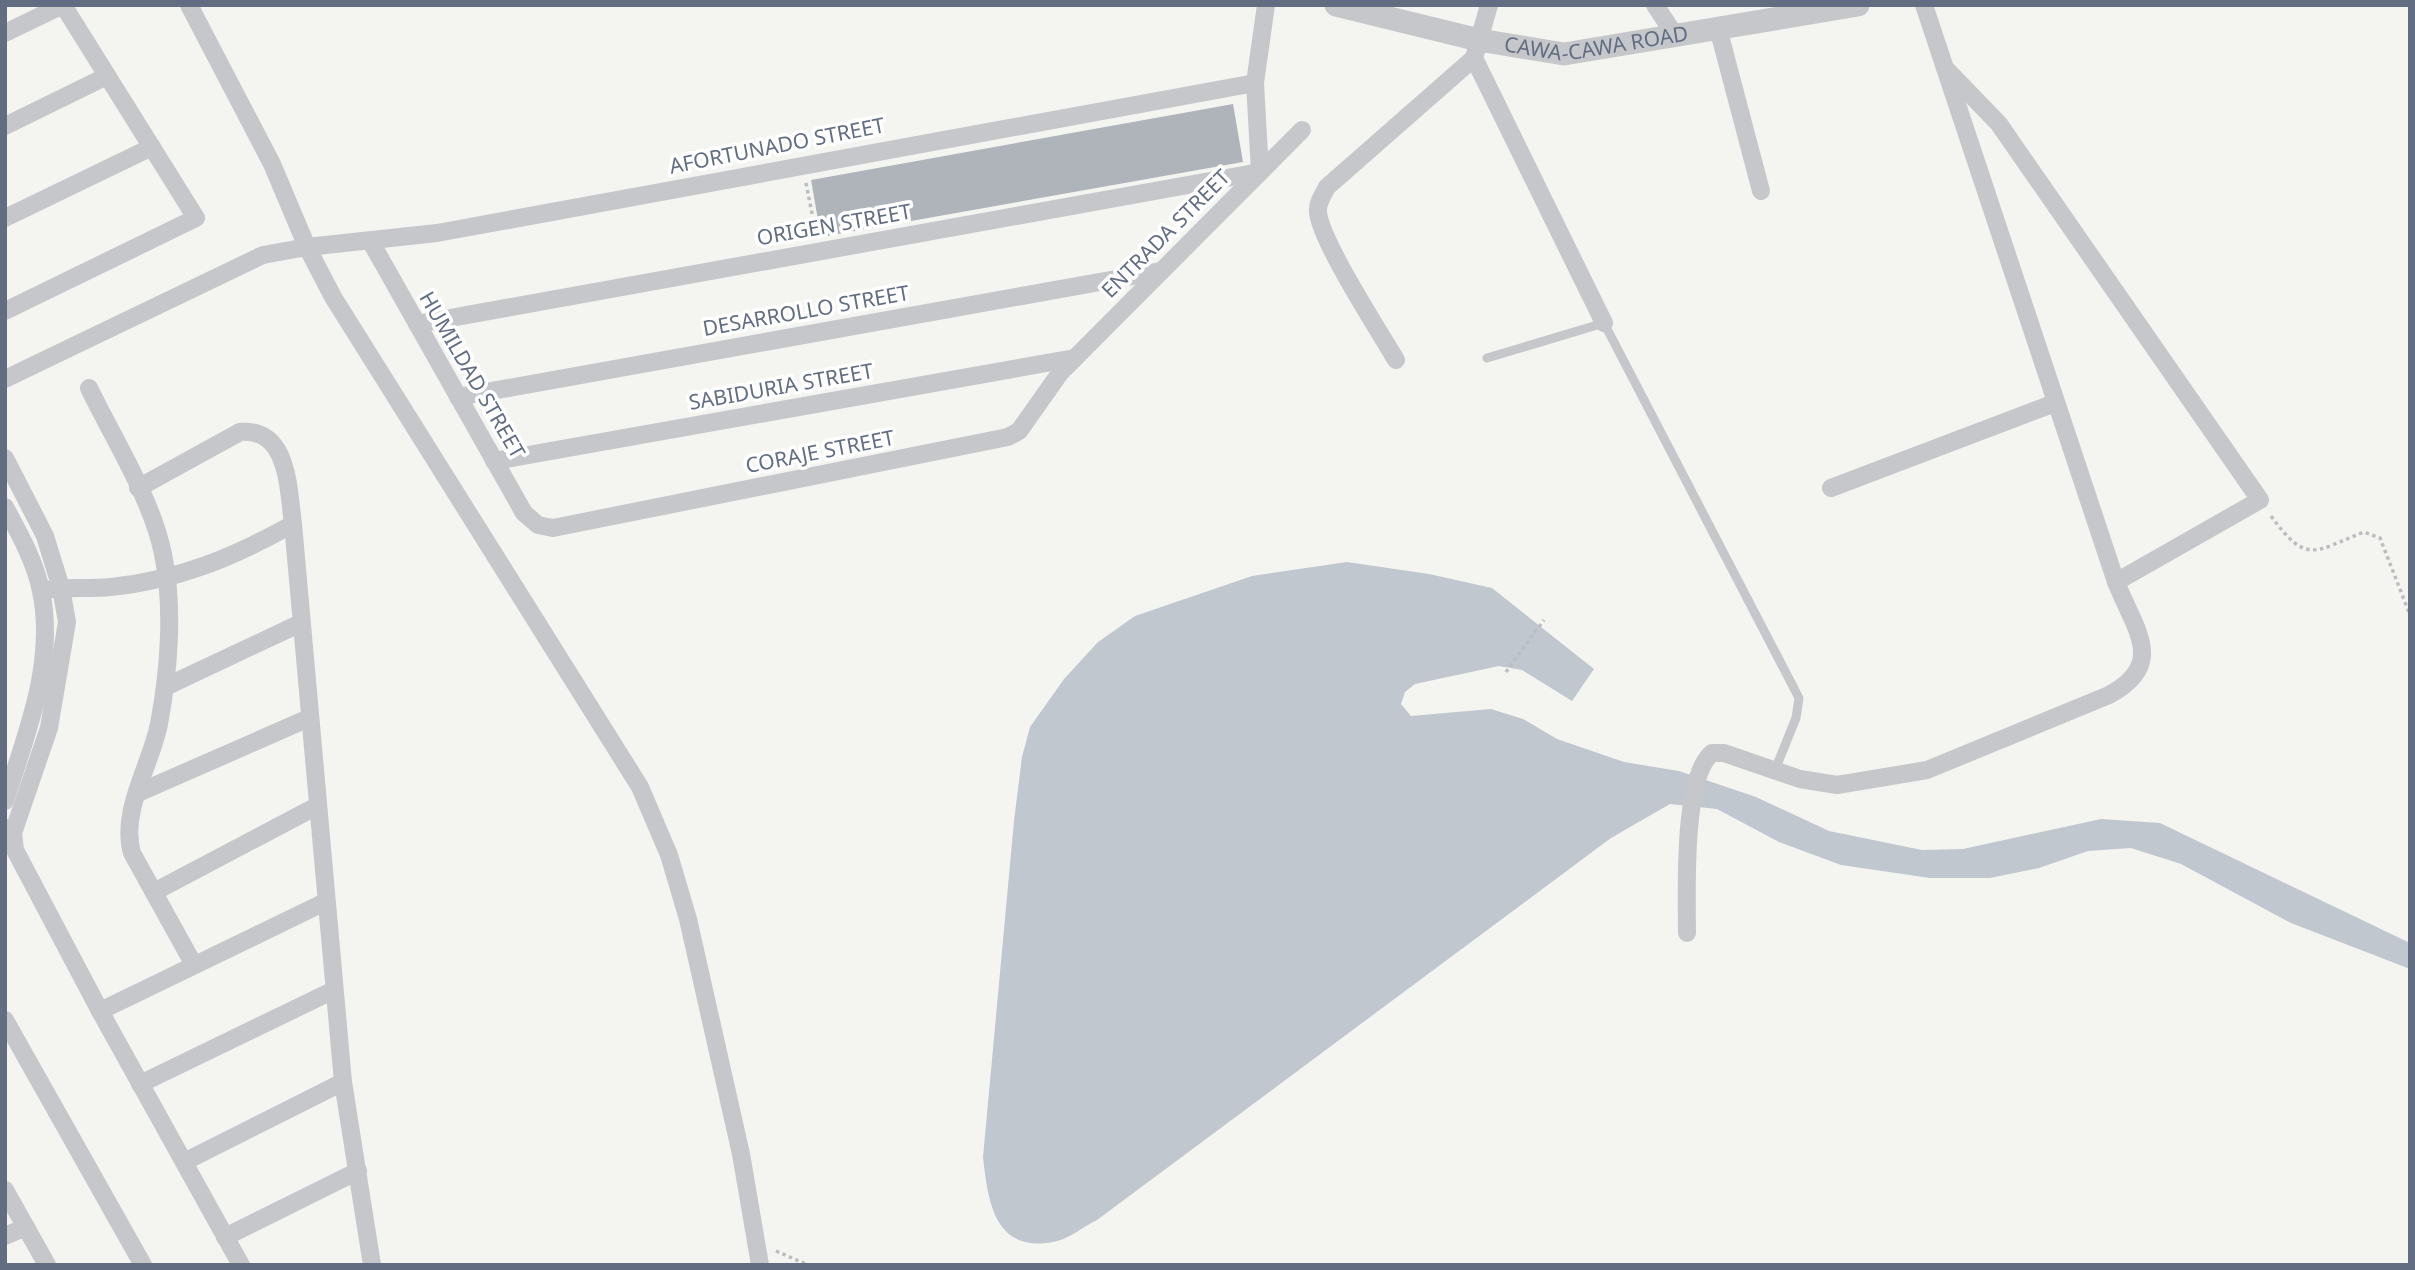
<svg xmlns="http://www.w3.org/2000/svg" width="2415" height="1270" viewBox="0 0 2415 1270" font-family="'Noto Sans',sans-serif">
<rect width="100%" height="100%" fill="#f4f5f1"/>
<!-- water -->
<path fill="#c0c7ce" d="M1347 562 1429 574 1492 588 1594 669 1572 701 1522 670 1499 666 1415 684 1405 692 1401 704 1411 716 1491 709 1523 719 1557 739 1624 762 1679 771 1756 797 1829 831 1922 850 1963 849 2101 819 2160 823 2410 943V969L2291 923 2181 864 2131 848 2088 851 2039 868 1990 878H1930L1841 865 1779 842 1717 809 1670 804 1611 838 1097 1220C1083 1227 1067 1240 1053 1242 994 1253 988 1201 983 1157L1014 821 1022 757 1030 727 1064 679 1098 642 1135 616 1252 576Z"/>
<!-- building -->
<polygon fill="#afb3ba" points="1233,104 1243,162 821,237 811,180"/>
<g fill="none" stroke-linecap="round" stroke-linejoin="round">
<!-- path -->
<g stroke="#bcbdc0" stroke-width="3.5" stroke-dasharray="3.5 3.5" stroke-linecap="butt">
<polyline points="806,183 816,234"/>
<path d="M2271 516C2307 565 2313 552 2364 532L2380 538 2410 615"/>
<polyline points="1506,672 1544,620"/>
<polyline points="776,1251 808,1265"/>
</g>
<!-- service -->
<polyline stroke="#c5c7cb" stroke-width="9" points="1487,358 1604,323 1799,698 1796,718 1775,770"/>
<!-- minor -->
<g stroke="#c5c7cb" stroke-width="18">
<polyline points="189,5 272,164 307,247 333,297 640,787 669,855 688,919 741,1154 760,1265"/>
<polyline points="1655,5 1674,34"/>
<polyline points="1718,28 1761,191"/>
<polyline points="5,33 63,5"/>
<polyline points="1474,58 1604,323"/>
<polyline points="1945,68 1999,124 2260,500 2116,582"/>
<polyline points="5,126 107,76"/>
<polyline points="1260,172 1255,83 1266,5"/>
<polyline points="5,218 152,147"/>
<polyline points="371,242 524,513 538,525 553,528 1008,437 1019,431 1060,373 1302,130"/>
<polyline points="5,311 196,218 63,5"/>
<polyline points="417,324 1260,172"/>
<path d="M1396 360C1379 331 1320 240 1318 212 1317 203 1323 195 1327 187L1474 58 1489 5"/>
<polyline points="5,379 263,255 307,247 437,233 1255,83"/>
<path d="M89 388C113 438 152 499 163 554 174 607 169 671 159 724 151 765 120 811 132 853L194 965"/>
<polyline points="458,397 1161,271"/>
<polyline points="5,458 45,536 61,588 67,622 49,728 13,833"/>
<polyline points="494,461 1075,358"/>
<path d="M138 488 240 432C289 428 288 488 293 524L343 1082 372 1265"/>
<polyline points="1831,488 2055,403"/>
<path d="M5 507C19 533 35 561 41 591 56 662 26 735 5 801"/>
<path d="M52 589C71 587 91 589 111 587 179 580 234 557 293 524"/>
<polyline points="165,687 301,623"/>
<polyline points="138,793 309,718"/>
<polyline points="5,828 13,833 15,850 100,1011 241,1265"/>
<polyline points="154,892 317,806"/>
<path d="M1687 933C1687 896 1682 777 1712 753H1724L1800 779 1837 785 1927 770 2109 695C2167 664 2135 630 2116 582L1924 5"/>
<polyline points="100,1011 325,902"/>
<polyline points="5,1020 143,1265"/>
<polyline points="140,1084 334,990"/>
<polyline points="184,1162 343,1082"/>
<polyline points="5,1190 47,1265"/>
<polyline points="5,1236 26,1227"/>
<polyline points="225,1237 358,1171"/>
</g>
<!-- tertiary -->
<path stroke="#c5c7cb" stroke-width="23" id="s1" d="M1336 5 1479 40 1564 54 1858 5"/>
</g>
<g text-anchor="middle" stroke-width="7" stroke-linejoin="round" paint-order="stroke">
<!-- street labels -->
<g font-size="21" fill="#636d82" stroke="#fff">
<text dy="7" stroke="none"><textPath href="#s1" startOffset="266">CAWA-CAWA ROAD</textPath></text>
<text transform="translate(777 146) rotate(-11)" y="7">AFORTUNADO STREET</text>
<text transform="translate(834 225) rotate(-10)" y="7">ORIGEN STREET</text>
<text transform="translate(1166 234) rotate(-45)" y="7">ENTRADA STREET</text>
<text transform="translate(806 311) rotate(-10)" y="7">DESARROLLO STREET</text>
<text transform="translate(472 375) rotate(60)" y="7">HUMILDAD STREET</text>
<text transform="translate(781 387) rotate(-10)" y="7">SABIDURIA STREET</text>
<text transform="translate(820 452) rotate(-11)" y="7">CORAJE STREET</text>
</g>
</g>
<!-- border -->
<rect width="2415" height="1270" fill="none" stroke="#636d82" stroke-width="14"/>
</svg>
